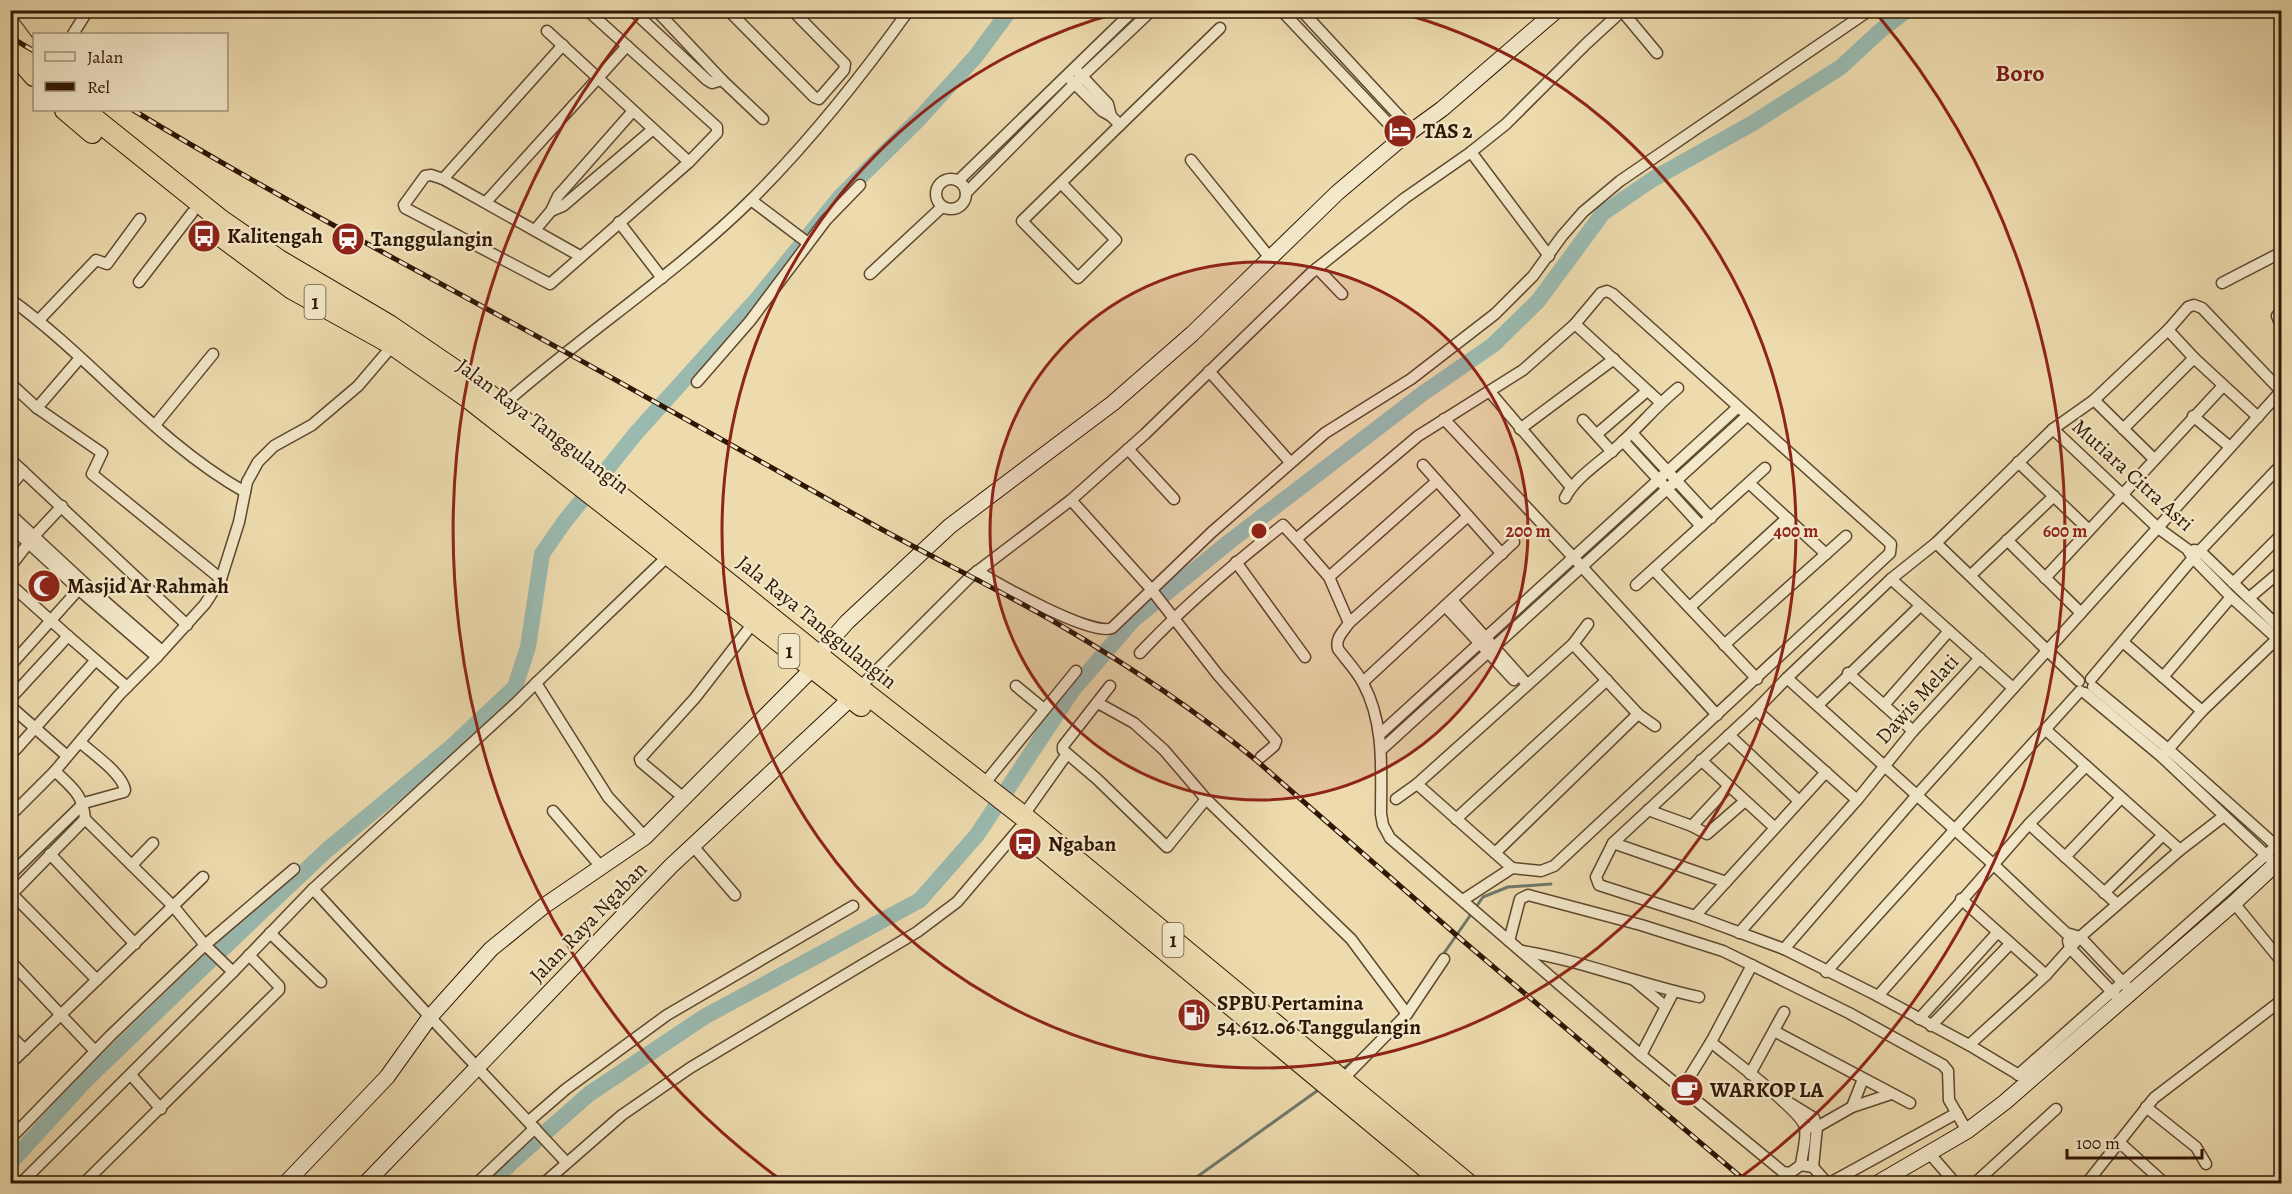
<svg xmlns="http://www.w3.org/2000/svg" width="2292" height="1194" viewBox="0 0 2292 1194" font-family="Alegreya,serif">
<rect width="100%" height="100%" fill="#eddbae"/>
<filter id="stains"><feTurbulence type="fractalNoise" baseFrequency=".00333" numOctaves="4"/><feColorMatrix values="0 0 0 0 .2 0 0 0 0 .09 0 0 0 0 .02 0 0 0 .5 -.17"/></filter>
<radialGradient id="worn" r=".72"><stop offset=".6" stop-color="#630" stop-opacity="0"/><stop offset="1" stop-color="#630" stop-opacity=".3"/></radialGradient>
<g fill="none" stroke-linecap="round" stroke-linejoin="round">
<!-- stream -->
<g stroke="#6f786b" stroke-width="3">
<polyline points="1442,956 1483,897 1508,887 1551,884"/>
<polyline points="1342,1070 1358,1057"/>
<polyline points="1187,1184 1321,1088"/>
</g>
<!-- river -->
<g stroke="#9abab0" stroke-width="16">
<polyline points="10,1163 84,1082 196,974 327,850 450,748 515,687 528,647 542,554 565,521 637,432 757,299 840,197 920,118 976,56 1010,10"/>
<polyline points="491,1184 512,1162 589,1094 704,1017 920,900 977,835 1072,691 1133,620 1229,542 1422,394 1493,345 1538,301 1603,213 1653,179 1753,123 1841,67 1881,30 1907,10"/>
</g>
<defs>
<g id="street">
<polyline points="632,10 707,80 712,83 722,80"/>
<polyline points="656,10 722,80 763,119"/>
<polyline points="728,10 814,97 819,99 844,70 845,64 792,10"/>
<polyline points="1281,10 1402,138"/>
<polyline points="1301,10 1413,131"/>
<polyline points="1622,11 1657,53"/>
<polyline points="547,31 689,162"/>
<polyline points="73,34 88,10"/>
<polyline points="1077,71 1108,104 1111,116"/>
<polyline points="1071,80 1102,111 1111,116 1120,125 1220,28"/>
<polyline points="1471,152 1549,256"/>
<polyline points="1191,160 1270,258"/>
<polyline points="443,179 563,45"/>
<circle cx="951" cy="194" r="15"/>
<polyline points="958,181 1134,10"/>
<polyline points="1061,183 1116,240 1078,278 1022,221 1120,125"/>
<polyline points="966,193 1075,83 1152,10"/>
<polyline points="751,200 808,243"/>
<polyline points="486,202 627,46"/>
<polyline points="551,211 563,206 652,130"/>
<polyline points="619,222 662,278"/>
<polyline points="535,230 551,211 558,196 633,111"/>
<polyline points="580,256 443,179 431,175 425,176 404,205 405,208 550,284 689,162 717,133 717,127 587,10"/>
<polyline points="1317,268 1342,294"/>
<polyline points="870,274 942,207"/>
<polyline points="139,282 192,213"/>
<polyline points="2222,283 2282,252"/>
<path d="M10 299C92 358 156 442 245 492"/>
<polyline points="2282,309 2277,316 2282,328"/>
<polyline points="39,320 96,260 107,264 140,219"/>
<polyline points="1575,324 1660,402"/>
<polyline points="2168,330 2194,358 2258,417"/>
<polyline points="1209,371 1290,462"/>
<polyline points="697,382 750,321 826,220 860,185"/>
<polyline points="10,383 37,408 102,453 92,474 221,579"/>
<polyline points="1490,392 1571,487"/>
<polyline points="2094,400 2154,459"/>
<path d="M503 405C583 334 676 274 752 199 810 141 861 77 909 10"/>
<polyline points="37,408 80,358"/>
<polyline points="2193,416 2230,447"/>
<polyline points="1444,419 1574,558 1717,715"/>
<polyline points="1583,420 1612,452"/>
<polyline points="155,425 213,354"/>
<polyline points="1520,429 1614,359"/>
<polyline points="2053,429 2158,528 2187,549 2193,558 2231,597 2282,643"/>
<polyline points="2123,429 2194,358"/>
<polyline points="1632,433 1711,518"/>
<polyline points="1597,434 1647,391"/>
<polyline points="1623,441 1701,526"/>
<polyline points="1128,449 1174,499"/>
<polyline points="10,459 187,625"/>
<polyline points="2018,462 2089,530"/>
<polyline points="1423,465 1502,554"/>
<polyline points="1749,483 1826,554"/>
<polyline points="10,487 23,471"/>
<path d="M1565 498C1576 476 1603 461 1621 443 1641 425 1657 405 1678 388"/>
<polyline points="1071,500 1151,589 1218,675 1276,741 1274,746 1261,757"/>
<polyline points="10,514 93,591 162,651"/>
<polyline points="10,526 85,595 157,657"/>
<polyline points="2007,540 2081,613"/>
<polyline points="1936,543 2079,681"/>
<polyline points="2194,550 2200,551 2282,630"/>
<polyline points="1236,562 1305,657"/>
<polyline points="10,567 34,536 62,506"/>
<polyline points="1654,570 1757,679"/>
<path d="M977 571C998 584 1092 637 1112 628L1212 532 1325 433 1411 379 1495 314 1533 276 1562 236 1583 212 1620 181 1870 10"/>
<polyline points="1971,575 2054,496"/>
<polyline points="1329,577 1437,481"/>
<polyline points="2045,578 2223,386"/>
<polyline points="1891,579 2013,688"/>
<polyline points="2233,583 2282,534"/>
<polyline points="10,584 68,636 127,687"/>
<polyline points="1636,585 1765,468"/>
<polyline points="2249,598 2282,570"/>
<polyline points="1452,600 1527,684"/>
<polyline points="1445,606 1514,680"/>
<polyline points="1690,607 1787,518"/>
<polyline points="1349,623 1468,516"/>
<polyline points="2123,642 2202,711"/>
<polyline points="1573,644 1638,714 1655,726"/>
<polyline points="1724,645 1846,536"/>
<path d="M1140 653C1184 606 1232 565 1283 525L1296 539"/>
<polyline points="10,666 79,589"/>
<polyline points="1848,673 1913,731"/>
<polyline points="2163,677 2231,597"/>
<polyline points="1787,678 1994,865 2066,933 2080,937 2131,991"/>
<polyline points="2091,679 2193,558 2282,464"/>
<polyline points="1363,682 1514,542"/>
<polyline points="536,683 608,797 645,837"/>
<polyline points="1016,686 1044,709"/>
<polyline points="1110,686 1063,746 1063,750 1097,779 1167,847 1206,799"/>
<polyline points="2093,687 2168,749 2282,851"/>
<polyline points="859,688 970,577 1071,500 1145,434 1311,273 1405,198 1471,152 1506,124 1586,44 1623,10"/>
<polyline points="2085,693 2162,757 2268,857"/>
<polyline points="10,699 68,636"/>
<polyline points="1098,703 1134,723 1164,750 1206,799 1351,939 1407,1014"/>
<polyline points="1818,705 1920,606"/>
<polyline points="1884,705 1949,631"/>
<polyline points="10,706 67,756"/>
<polyline points="1756,710 1857,800"/>
<polyline points="2046,730 2180,850"/>
<polyline points="1380,734 1737,408"/>
<polyline points="1729,735 1799,801"/>
<polyline points="1381,750 1747,416"/>
<polyline points="2164,754 2202,711 2281,635"/>
<polyline points="10,756 95,661"/>
<polyline points="1701,760 1774,827"/>
<path d="M55 771C72 788 83 794 85 819L174 907 205 945 294 869"/>
<polyline points="984,784 1076,671"/>
<polyline points="685,799 641,762 640,759 695,698 754,622"/>
<polyline points="1396,799 1417,784"/>
<polyline points="1648,810 1692,826 1707,834 1745,801"/>
<polyline points="553,811 602,868"/>
<polyline points="10,816 55,771 119,695 157,657 205,604 221,579 239,522 247,482 258,462 274,446 312,425 358,386 393,345"/>
<polyline points="1023,816 1067,754"/>
<polyline points="1456,819 1607,680"/>
<polyline points="2029,824 2117,904"/>
<polyline points="1692,826 1729,786"/>
<polyline points="1613,843 1726,882"/>
<polyline points="693,846 735,895"/>
<polyline points="1495,853 1638,714"/>
<polyline points="50,854 135,944"/>
<polyline points="2065,857 2121,798"/>
<polyline points="132,865 153,843"/>
<polyline points="1512,868 1417,784 1573,644 1588,624"/>
<path d="M10 875 84 803 124 792 125 790C122 773 93 754 80 742"/>
<polyline points="313,889 430,1017 566,1162"/>
<polyline points="2104,893 2163,835"/>
<polyline points="12,894 97,980"/>
<polyline points="10,896 85,819"/>
<polyline points="1961,899 2046,975"/>
<path d="M1463 900 1512 868 1541 871 1554 866 1890 553 1891 544 1613 294 1607 291 1601 293 1575 324 1523 370 1418 436 1296 539 1329 577 1349 623C1343 632 1335 638 1338 649 1346 660 1357 671 1363 683 1385 724 1381 769 1381 814L1383 825 1390 838 1641 1055 1783 1172 1790 1173 1801 1165 1813 1167 1828 1184"/>
<polyline points="2234,903 2282,962"/>
<polyline points="1695,916 1826,772"/>
<polyline points="270,933 321,982"/>
<polyline points="1739,933 1857,800 1913,731 1980,658"/>
<polyline points="1509,941 1520,899 1528,895 1641,925 1723,951 1849,1013 1943,1065 1948,1071 1949,1100 1967,1131"/>
<polyline points="2068,941 2070,948 2115,995"/>
<polyline points="1784,949 1917,795 2281,391"/>
<path d="M1522 951C1584 961 1638 984 1699 997"/>
<polyline points="10,961 95,1051"/>
<polyline points="1826,972 2080,691"/>
<polyline points="1635,981 1665,1006"/>
<polyline points="1878,996 2029,824 2086,766"/>
<polyline points="1919,1019 1997,933"/>
<polyline points="1931,1026 2010,944"/>
<polyline points="1774,1031 1910,1103"/>
<polyline points="10,1035 25,1050"/>
<path d="M1711 1042C1727 1056 1803 1111 1805 1128 1807 1139 1802 1154 1801 1165"/>
<polyline points="1969,1045 2046,975 2080,937 2180,850 2224,816"/>
<polyline points="1641,1055 1674,991"/>
<polyline points="10,1064 203,877"/>
<polyline points="1750,1074 1784,1012"/>
<polyline points="131,1075 161,1109"/>
<polyline points="2018,1075 2276,846"/>
<polyline points="1342,1080 1407,1014 1444,959"/>
<polyline points="2029,1081 1969,1045 1878,996 1784,949 1695,916 1599,885 1596,877 1613,843 1756,710 1787,678 1891,579 1936,543 2053,429 2094,400 2168,330 2188,307 2194,305 2202,308 2282,392"/>
<polyline points="1682,1089 1711,1042 1752,965"/>
<polyline points="1788,1102 1814,1118 1817,1127 1813,1167"/>
<polyline points="1852,1107 1863,1079"/>
<polyline points="2146,1107 2196,1147 2206,1164"/>
<polyline points="529,1121 566,1089 667,1015 853,906"/>
<polyline points="1805,1128 1817,1127 1852,1107 1891,1094"/>
<polyline points="10,1139 110,1036 205,945 233,972"/>
<polyline points="2119,1142 2161,1180"/>
<polyline points="1930,1154 1956,1184"/>
<polyline points="20,1184 233,972 313,889 516,703 536,683 669,555"/>
<polyline points="83,1184 279,990 279,986 249,955"/>
<polyline points="476,1184 535,1128"/>
<polyline points="543,1184 622,1115 690,1068 917,932 957,902 1019,829"/>
<polyline points="1828,1184 1957,1113"/>
<polyline points="1974,1184 2056,1109"/>
<polyline points="2086,1184 2154,1098 2282,1000"/>
</g>
<g id="secondary">
<polyline points="818,655 847,622 950,526 1113,403 1192,334 1337,193 1402,138 1442,109 1557,10"/>
<polyline points="285,1184 387,1077 430,1017 491,949 544,906 645,837 812,669"/>
<polyline points="365,1184 671,866 851,698"/>
<polyline points="1876,1184 1967,1131 2005,1102 2234,903 2282,858"/>
</g>
<g id="highway">
<polyline points="10,25 34,57"/>
<polyline points="11,49 34,76"/>
<polyline points="65,110 92,133"/>
<polyline points="84,110 221,220 279,260 389,325 471,381 584,467 859,688 1023,816 1468,1184"/>
<polyline points="211,229 292,289 393,345 467,397 861,706"/>
<polyline points="1024,833 1446,1184"/>
</g>
</defs>
<!-- street casing -->
<use href="#street" stroke="#5e472e" stroke-width="13"/>
<!-- secondary casing -->
<use href="#secondary" stroke="#2f1604" stroke-width="17"/>
<!-- highway casing -->
<use href="#highway" stroke="#2f1604" stroke-width="22"/>
<!-- street -->
<use href="#street" stroke="#f3e8ca" stroke-width="10"/>
<!-- secondary -->
<use href="#secondary" stroke="#f3e8ca" stroke-width="15"/>
<!-- highway -->
<use href="#highway" stroke="#eddbae" stroke-width="20"/>
<defs>
<g id="rail">
<polyline points="10,37 34,51"/>
<path d="M133 110C256 185 383 252 509 321 628 386 745 453 863 519 927 555 994 587 1058 624 1128 665 1195 710 1257 761L1462 940 1749 1184"/>
</g>
</defs>
<!-- rail casing -->
<use href="#rail" stroke="#2f1604" stroke-width="5"/>
<!-- rail -->
<use href="#rail" stroke="#f3e8ca" stroke-width="3" stroke-dasharray="9" stroke-linecap="butt"/>
</g>
<!-- distance rings -->
<circle cx="1259" cy="531" r="269" fill="#8f2418" fill-opacity=".12"/>
<g fill="none" stroke="#8f2418" stroke-width="3">
<circle cx="1259" cy="531" r="269"/>
<path d="M1393 11A537 537 0 1 1 1125 11"/>
<path d="M785 1183A806 806 0 0 1 642 13M1876 13A806 806 0 0 1 1733 1183"/>
</g>
<!-- icons -->
<defs>
<symbol id="hotel-disc" viewBox="-11 -11 22 22"><circle r="9.5" fill="#8f2418" stroke="#f3e8ca"/><path d="M-6-4.5h1.5V1H6V5H4.5V3h-9V5H-6ZM-4 0a1.8 1.8 0 1 1 3.6 0ZM.5 0V-2.5h3Q6-2.5 6 0Z" fill="#fff"/></symbol>
<symbol id="bus-disc" viewBox="-11 -11 22 22"><circle r="9.5" fill="#8f2418" stroke="#f3e8ca"/><path d="M-5-6H5V4H4V6H2V4H-2V6H-4V4H-5ZM-3.5-4V0h7V-4ZM-3.5 1.2v1.5H-2V1.2ZM2 1.2v1.5H3.5V1.2Z" fill="#fff"/></symbol>
<symbol id="station-disc" viewBox="-11 -11 22 22"><circle r="9.5" fill="#8f2418" stroke="#f3e8ca"/><path d="M-3-6H3Q5-6 5-4V2Q5 4 3 4L4.5 6H3L1.5 4h-3L-3 6H-4.5L-3 4Q-5 4-5 2V-4Q-5-6-3-6ZM-3.5-4v3h7v-3ZM-3.5 1v1.5H-2V1ZM2 1v1.5H3.5V1Z" fill="#fff"/></symbol>
<symbol id="mosque-disc" viewBox="-11 -11 22 22"><circle r="9.5" fill="#8f2418" stroke="#f3e8ca"/><path d="M3.5-4.9A6 6 0 1 0 3.5 4.9A5 5 0 1 1 3.5-4.9Z" fill="#fff"/></symbol>
<symbol id="fuel-disc" viewBox="-11 -11 22 22"><circle r="9.5" fill="#8f2418" stroke="#f3e8ca"/><path d="M-5.5-6h7V0h2V4h1.3V-2.5L3-4.5l.8-.8L6-3V5H2.5V1h-1V6h-7ZM-4.2-4.7v3.2H.2V-4.7Z" fill="#fff"/></symbol>
<symbol id="cafe-disc" viewBox="-11 -11 22 22"><circle r="9.5" fill="#8f2418" stroke="#f3e8ca"/><path d="M-5.5-4.5H6V0H3Q3 3.5 0 3.5H-2.5Q-5.5 3.5-5.5 0ZM3-3.2v2h1.7v-2ZM-6 4.5H4V6H-6Z" fill="#fff"/></symbol>
</defs>
<g fill-rule="evenodd">
<use href="#hotel-disc" x="1381" y="112" width="38" height="38"/>
<use href="#bus-disc" x="185" y="217" width="38" height="38"/>
<use href="#station-disc" x="329" y="220" width="38" height="38"/>
<use href="#mosque-disc" x="25" y="567" width="38" height="38"/>
<use href="#bus-disc" x="1006" y="825" width="38" height="38"/>
<use href="#fuel-disc" x="1175" y="996" width="38" height="38"/>
<use href="#cafe-disc" x="1668" y="1071" width="38" height="38"/>
</g>
<g text-anchor="middle" stroke-width="4.5" stroke-linejoin="round" paint-order="stroke">
<!-- shield labels -->
<g fill="#f3e8ca" stroke="#6a553f" stroke-width="1.5">
<rect x="304.5" y="285" width="21" height="34" rx="4.5"/>
<rect x="778.5" y="634" width="21" height="34" rx="4.5"/>
<rect x="1162.5" y="923" width="21" height="34" rx="4.5"/>
</g>
<g font-size="20" font-weight="bold" fill="#2f1604">
<text x="315" y="309">1</text>
<text x="789" y="658">1</text>
<text x="1173" y="947">1</text>
</g>
<!-- poi labels -->
<g font-size="21" font-weight="bold" fill="#2f1604" stroke="#f3e8ca" text-anchor="start">
<text x="1423" y="138">TAS 2</text>
<text x="227" y="243">Kalitengah</text>
<text x="371" y="246">Tanggulangin</text>
<text x="67" y="593">Masjid Ar Rahmah</text>
<text x="1048" y="851">Ngaban</text>
<text x="1217" y="1010">SPBU Pertamina<tspan x="1217" dy="24">54.612.06 Tanggulangin</tspan></text>
<text x="1710" y="1097">WARKOP LA</text>
</g>
<!-- street labels -->
<g font-size="21" fill="#2f1604" stroke="#f3e8ca">
<text transform="translate(543 426) rotate(37)" y="7">Jalan Raya Tanggulangin</text>
<text transform="translate(2133 475) rotate(42)" y="7">Mutiara Citra Asri</text>
<text transform="translate(817 622) rotate(39)" y="7">Jala Raya Tanggulangin</text>
<text transform="translate(1917 699) rotate(-48)" y="7">Dawis Melati</text>
<text transform="translate(588 922) rotate(-46)" y="7">Jalan Raya Ngaban</text>
</g>
<!-- quarter labels -->
<g font-size="24" font-weight="bold" fill="#7a1f14" stroke="#f3e8ca">
<text x="2020" y="81">Boro</text>
</g>
</g>
<circle cx="1259" cy="531" r="9" fill="#8f2418" stroke="#f3e8ca" stroke-width="3"/>
<g font-size="18" text-anchor="middle" font-weight="bold" fill="#8f2418" stroke="#f3e8ca" stroke-width="4.5" stroke-linejoin="round" paint-order="stroke">
<text x="1528" y="537">200 m</text>
<text x="1796" y="537">400 m</text>
<text x="2065" y="537">600 m</text>
</g>
<!-- margin -->
<rect width="2292" height="1194" fill="none" stroke="#eddbae" stroke-width="36"/>
<rect x="12" y="12" width="2268" height="1170" fill="none" stroke="#2f1604" stroke-width="3"/>
<rect x="18" y="18" width="2256" height="1158" fill="none" stroke="#2f1604" stroke-width="1.5"/>
<!-- legend -->
<rect x="33" y="33" width="195" height="78" fill="#f3e8ca" stroke="#a5947b" stroke-width="1.5"/>
<rect x="45" y="52" width="30" height="9" fill="#f3e8ca" stroke="#a5947b" stroke-width="1.5"/>
<text x="87" y="63" font-size="18" fill="#2f1604">Jalan</text>
<rect x="45" y="82" width="30" height="9" fill="#2f1604" stroke="#a5947b" stroke-width="1.5"/>
<text x="87" y="93" font-size="18" fill="#2f1604">Rel</text>
<!-- scale -->
<path d="M2067 1149v9h135v-9" fill="none" stroke="#2f1604" stroke-width="3"/>
<text x="2076" y="1149" font-size="18" fill="#2f1604" stroke="#f3e8ca" stroke-width="4.5" paint-order="stroke">100 m</text>
<rect width="100%" height="100%" filter="url(#stains)"/>
<rect width="100%" height="100%" fill="url(#worn)"/>
</svg>
